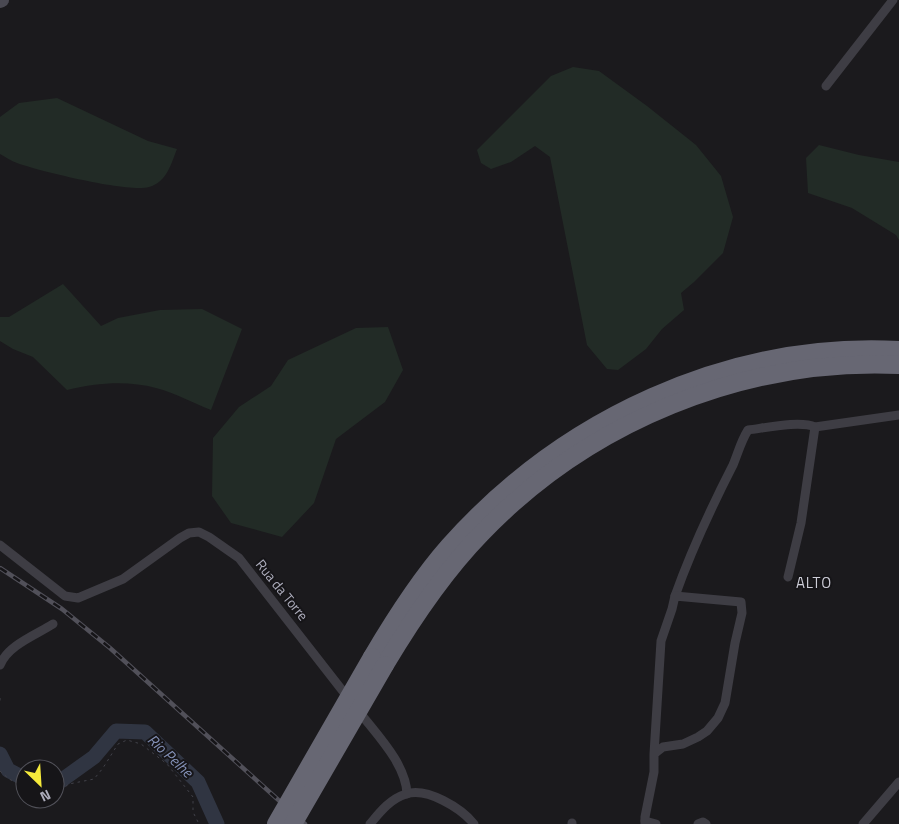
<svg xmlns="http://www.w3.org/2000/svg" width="899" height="824" viewBox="0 0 899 824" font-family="'Titillium Web',sans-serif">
<rect width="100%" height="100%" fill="#1b1a1d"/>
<!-- green -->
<g fill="#222b26">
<polygon points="573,67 599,71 647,106 696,145 721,176 733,217 723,253 694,282 681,293 684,310 662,329 646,349 618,370 607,369 587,345 550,157 535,146 511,162 491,169 481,163 477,150 551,76"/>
<path d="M57 98 148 141 177 149C171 164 167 182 149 187 129 193 39 171 17 163 11 161 6 157 0 154V117L19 103Z"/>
<polygon points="819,145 859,155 899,162 899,240 896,235 852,208 808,193 806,158"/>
<path d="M63 284 101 326 118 318 160 310 202 309 242 329 211 410C193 403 175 393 156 388 127 380 96 383 67 390L33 357 13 349 0 341V317H9Z"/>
<polygon points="388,327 403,370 385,402 336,439 314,503 282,537 231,523 212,496 213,438 239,407 271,386 288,360 356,328"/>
</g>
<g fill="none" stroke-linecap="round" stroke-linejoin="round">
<!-- river -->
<g stroke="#303542" stroke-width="15">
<polyline points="0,754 8,770 25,779"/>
<polyline points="55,785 94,757 116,731 145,732 198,782 217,824"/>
</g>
<!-- path -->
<g stroke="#414149" stroke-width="1" stroke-dasharray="2.5 4" stroke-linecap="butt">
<polyline points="0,698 0,704"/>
<polyline points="0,771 9,779 25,787"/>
<polyline points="55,794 69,784 94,779 103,768 118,744 127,740 141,744 167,764 193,797 193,812 199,824"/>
</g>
<!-- street -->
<g stroke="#3e3d44" stroke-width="9">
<polyline points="826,86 893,0"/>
<polyline points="815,427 899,415"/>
<polyline points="0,545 65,596 78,598 123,579 180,538 189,533 199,532 209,537 239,558 349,699"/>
<path d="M675 596C691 551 711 508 733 465 738 453 741 441 748 430 765 428 800 420 815 427L801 523 788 577"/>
<path d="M0 665C8 645 36 635 53 624"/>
<path d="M357 709C375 733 406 763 407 794"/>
<polyline points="645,821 656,824"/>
<path d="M370 824C380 812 390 799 406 794 427 787 461 808 474 824"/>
<polyline points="572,824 572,823"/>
<polyline points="645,824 645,817 654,772 654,754 663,747 683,744 698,737 707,731 718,718 725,703 735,643 742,613 741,602 675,596 672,609 661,641 654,754"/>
<polyline points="698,824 703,822 706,824"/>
<polyline points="863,824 899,782"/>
</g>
<!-- secondary -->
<polyline stroke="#4a4952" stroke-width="14" points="0,1 2,0"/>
<!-- highway -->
<g stroke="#676773" stroke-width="18">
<path d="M372 657C395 618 419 580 449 546 562 419 728 341 899 350"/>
<path d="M385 665C413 618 443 573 481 534 588 422 743 358 899 365"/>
</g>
<defs>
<polyline id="rail" points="0,568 62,609 110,648 305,824"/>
</defs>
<!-- rail casing -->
<use href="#rail" stroke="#515059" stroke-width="4.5"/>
<!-- rail -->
<use href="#rail" stroke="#161518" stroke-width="2.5" stroke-dasharray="8" stroke-linecap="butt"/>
<!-- highway-bridge -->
<g stroke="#676773" stroke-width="18">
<polyline points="276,824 372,657"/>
<polyline points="293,824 385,665"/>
</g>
</g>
<g text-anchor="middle" stroke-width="4" stroke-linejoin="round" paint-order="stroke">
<!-- street labels -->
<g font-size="14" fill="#adadbc" stroke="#161518">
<text transform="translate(282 590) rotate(51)" y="5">Rua da Torre</text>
</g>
<!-- neighbourhood labels -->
<g font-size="15" letter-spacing="1" fill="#ceced8" stroke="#161518">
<text x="814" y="588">ALTO</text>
</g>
<!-- water labels -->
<g font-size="15" font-style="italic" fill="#8491b7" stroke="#161518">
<text transform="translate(170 756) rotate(43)" y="5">Rio Pelhe</text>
</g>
</g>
<!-- north arrow -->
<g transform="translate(40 784) rotate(155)"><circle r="24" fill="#161518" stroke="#52525a"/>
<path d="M0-4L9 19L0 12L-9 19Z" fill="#f5ea3b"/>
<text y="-8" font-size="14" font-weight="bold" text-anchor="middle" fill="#adadbc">N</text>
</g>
</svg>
